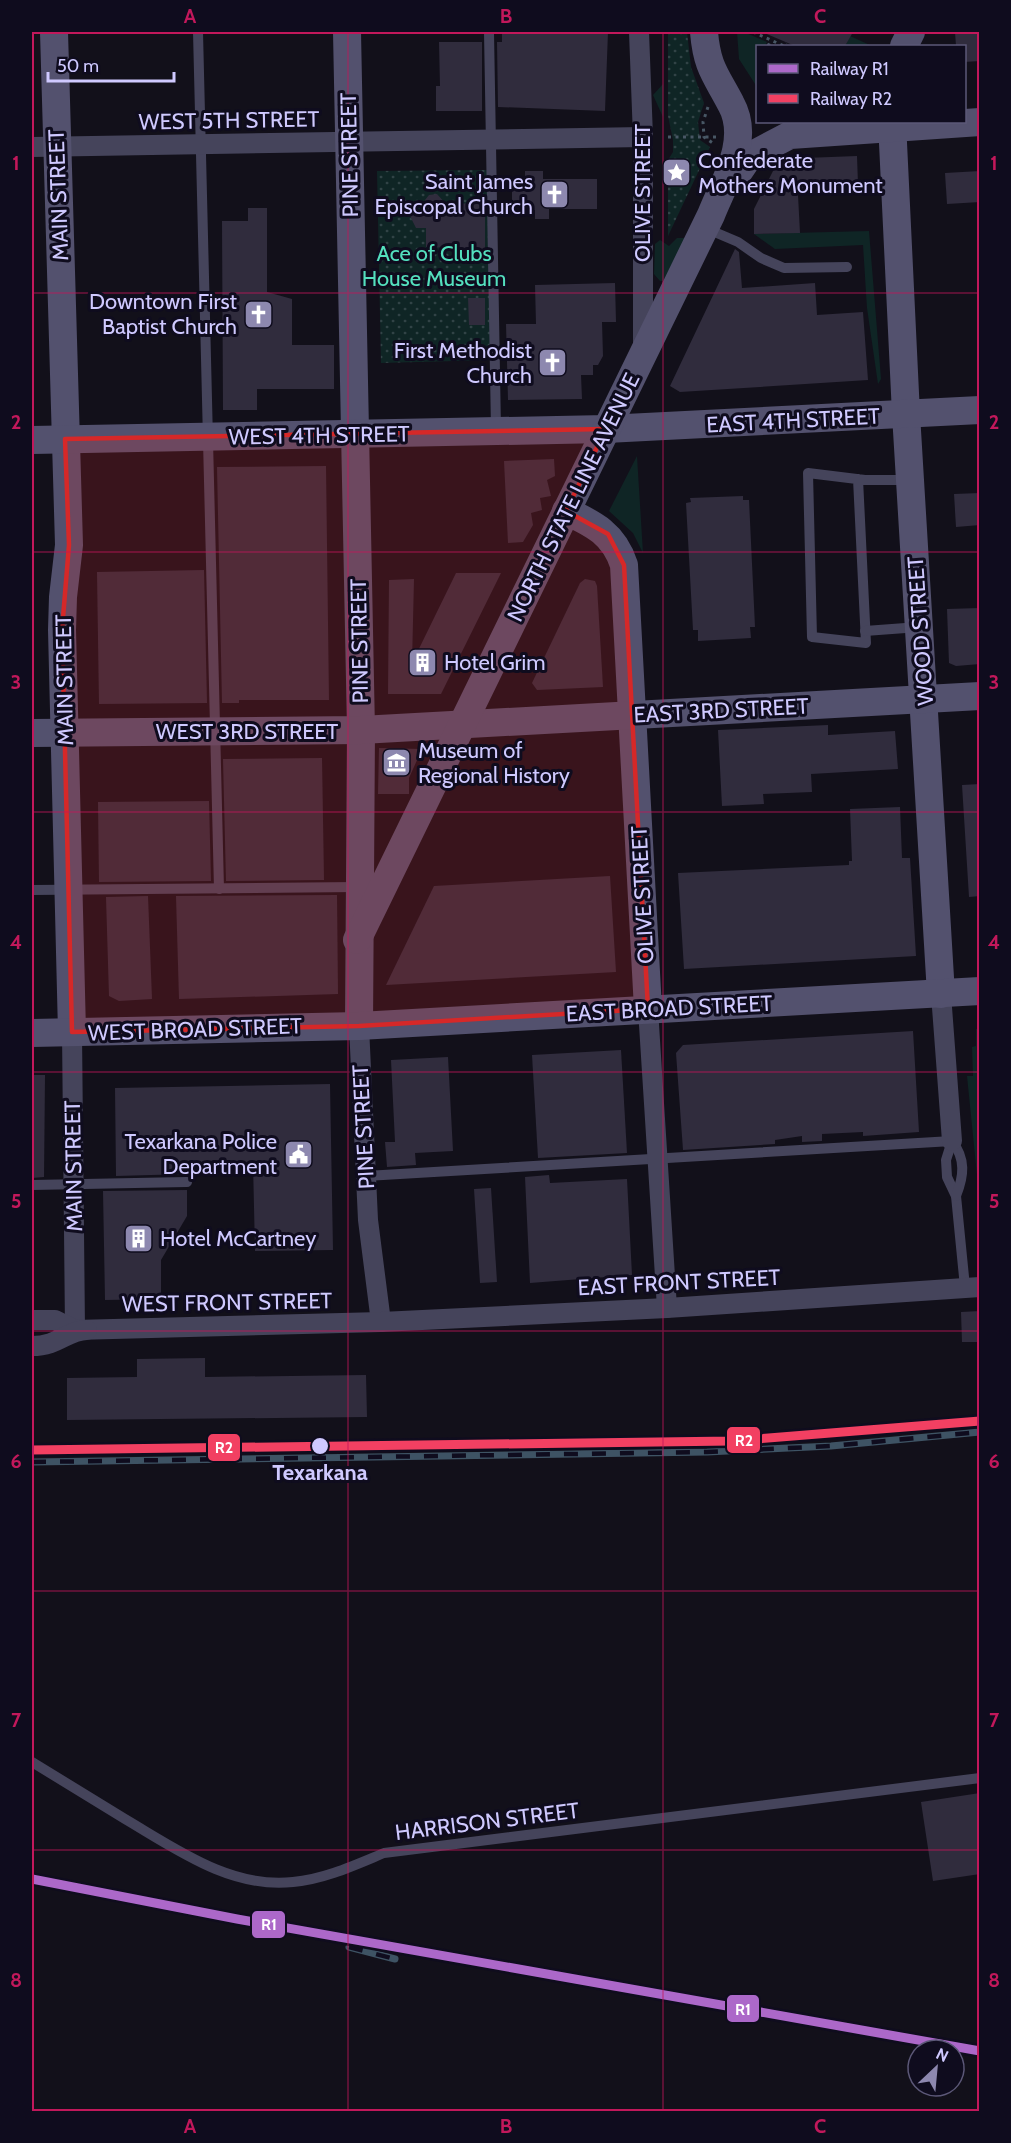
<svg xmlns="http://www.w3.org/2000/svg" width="1011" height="2143" viewBox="0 0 1011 2143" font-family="Cabin,sans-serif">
<defs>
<pattern id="park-dots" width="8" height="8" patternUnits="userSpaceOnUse" patternTransform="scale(1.5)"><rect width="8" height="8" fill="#0f2525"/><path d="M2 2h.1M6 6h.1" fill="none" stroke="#314346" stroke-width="1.8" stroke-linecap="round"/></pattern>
</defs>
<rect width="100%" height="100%" fill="#12101a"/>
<!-- green -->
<g fill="#0f2525">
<polygon points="737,32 744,32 767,42 765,46 758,46 757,87 739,59"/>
<polygon points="850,36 872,46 845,46"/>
<polygon points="663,84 663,117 653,95"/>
<polygon points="869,231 881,379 878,384 867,308 863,245 775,249 754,234"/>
<polygon points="677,238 686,238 663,281 660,281 654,274 655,244 660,240 669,246"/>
<polygon points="637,456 643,553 633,533 609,511"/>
<polygon points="976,1029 979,1029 979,1195 967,1076 973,1076 972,1047 976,1046"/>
</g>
<!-- park -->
<g fill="url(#park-dots)">
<polygon points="668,32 687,32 691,67 704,103 698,122 700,140 710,147 668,236 668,160 673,152 673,140 668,116"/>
<polygon points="489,170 491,360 381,363 377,171"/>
</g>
<!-- building -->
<g fill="#302c3d">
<polygon points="502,32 608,32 605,111 498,107 497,42 502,42"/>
<polygon points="762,32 853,32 845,46 795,46"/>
<polygon points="955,32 980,32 980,61 964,62 964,46 956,46"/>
<polygon points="439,42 482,42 482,111 436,111 436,86 440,86"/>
<polygon points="857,156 858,184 843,185 844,192 798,195 800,233 754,234 754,209 779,159"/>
<polygon points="525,171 543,171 543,179 597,179 597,209 549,209 549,219 535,219 535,210 525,210 525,204 512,204 512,184 525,184"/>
<polygon points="980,171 980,202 947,204 945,173"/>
<polygon points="437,194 446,204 479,203 480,211 485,211 485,249 426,247 426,228 416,228 410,216 414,210 425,211 425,200 429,195"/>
<polygon points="248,208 267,208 267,292 292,299 292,345 334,345 334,389 257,389 257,410 223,410 222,221 248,221"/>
<polygon points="735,249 739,252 742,288 815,283 817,315 863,312 868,380 680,392 670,386"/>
<polygon points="615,283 616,322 602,322 603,356 598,365 593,365 593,375 581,375 582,399 508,400 506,324 536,324 535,285"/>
<polygon points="468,298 485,298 485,325 469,325"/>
<polygon points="554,459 555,476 547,480 551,496 540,498 542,510 531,513 533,525 523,542 508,543 504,461"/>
<polygon points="326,466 329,700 239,700 239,703 222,703 217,467"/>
<polygon points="980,493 980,525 956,527 954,494"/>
<polygon points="743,496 743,500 749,500 755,627 750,627 751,638 698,641 698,630 693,630 686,503 691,502 690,498"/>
<polygon points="204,570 207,703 99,704 97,572"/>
<polygon points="456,573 501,573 441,694 388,694 389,580 414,579 412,663"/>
<polygon points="585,579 595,581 597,586 603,687 537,690 532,683 580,583"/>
<polygon points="980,608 980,664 956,666 949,663 947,609"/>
<polygon points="828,725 828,735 895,731 898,769 811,774 812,792 763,794 764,804 722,806 718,730"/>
<polygon points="379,748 422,749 409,778 409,794 378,794"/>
<polygon points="322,758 324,880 226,881 223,759"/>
<polygon points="980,784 980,896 969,897 962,785"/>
<polygon points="209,801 211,881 99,882 98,802"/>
<polygon points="900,807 902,858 910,858 916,956 684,969 678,873 849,865 849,861 852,861 850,809"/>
<polygon points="610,876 616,972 386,985 434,886"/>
<polygon points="337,895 338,994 179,999 176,896"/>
<polygon points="148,896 152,999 119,1001 109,996 106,897"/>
<polygon points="913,1031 919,1132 863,1136 863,1132 822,1134 822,1141 802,1142 802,1136 775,1140 775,1144 683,1150 676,1053 683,1045"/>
<polygon points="621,1050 627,1153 538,1158 532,1055"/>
<polygon points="448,1057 453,1151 415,1153 416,1165 387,1167 385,1142 395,1142 391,1060"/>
<polygon points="32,1075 45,1075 44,1177 32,1178"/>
<polygon points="330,1084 333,1250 255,1251 253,1163 187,1164 187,1174 116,1176 115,1088"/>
<polygon points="549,1175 550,1183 627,1179 632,1275 530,1283 525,1177"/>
<polygon points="491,1188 497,1282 480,1283 474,1189"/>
<polygon points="187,1190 187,1216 161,1260 161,1299 105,1300 103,1191"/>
<polygon points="980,1311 980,1342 962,1342 961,1312"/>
<polygon points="205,1358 205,1377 366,1375 367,1417 67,1420 67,1378 137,1377 137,1359"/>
<polygon points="980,1793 980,1874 933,1881 921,1802"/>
</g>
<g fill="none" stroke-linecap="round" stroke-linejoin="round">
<!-- path -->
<g stroke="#485765" stroke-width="3" stroke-dasharray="3 4.5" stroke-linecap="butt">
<polyline points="753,32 784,46 786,43"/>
<polyline points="768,46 771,40"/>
<polyline points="708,107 703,122 704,137 714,144"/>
<polyline points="668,137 717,137"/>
</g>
<!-- lane -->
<g stroke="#45445b" stroke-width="10">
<polyline points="198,32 219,889"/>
<polyline points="489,32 496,429"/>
<polyline points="705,228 738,242 761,258 784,268 847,267"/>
<polyline points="858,479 866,643 812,637 808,473 865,480 910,480"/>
<polyline points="865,631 919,627"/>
<polyline points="32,890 357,887"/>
<polyline points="952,1141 946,1160 947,1177 956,1196 965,1287"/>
<path d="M952 1141C966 1159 964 1176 956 1196"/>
<polyline points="366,1176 952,1141"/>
<polyline points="32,1185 187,1182"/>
<path d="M32 1762C63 1781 94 1800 125 1819 176 1849 231 1889 293 1882 325 1879 355 1865 384 1853L980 1778"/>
</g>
<!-- street -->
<g stroke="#45445b" stroke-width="20">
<polyline points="639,32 643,137 643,348"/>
<polyline points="32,147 643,137"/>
<polyline points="941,994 952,1141"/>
<polyline points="648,1009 667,1308"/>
<polyline points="359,1026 368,1220 381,1322"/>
<polyline points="72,1032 75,1330"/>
<polyline points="32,1320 55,1320 75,1330 381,1322 667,1308 980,1287"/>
<path d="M32 1346C59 1346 67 1330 87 1330"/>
</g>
<!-- secondary -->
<g stroke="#53516e" stroke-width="28">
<polyline points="54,32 69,545 63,597 62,630 72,1032"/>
<polyline points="347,32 361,730 359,1026"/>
<polyline points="904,46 911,32"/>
<polyline points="892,122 906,414 941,994"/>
<polyline points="733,180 746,161 756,153 790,135 980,122"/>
<polyline points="32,440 606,429 980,410"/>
<path d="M566 511C594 524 614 534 624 565L648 1009"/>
<polyline points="32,733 361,730 980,696"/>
<path d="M357 940 711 215C724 182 751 140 731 104 716 75 707 68 704 32"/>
<polyline points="32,1033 359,1026 980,991"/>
</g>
<defs>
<g id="rail">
<polyline points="32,1462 707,1452 831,1446 980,1432"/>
<polyline points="32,1879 237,1919 980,2051"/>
<polyline points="349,1947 395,1959"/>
</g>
</defs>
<!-- rail casing -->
<use href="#rail" stroke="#3e5364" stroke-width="7"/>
<!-- rail -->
<use href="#rail" stroke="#0f0c1e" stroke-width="4.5" stroke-dasharray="14" stroke-linecap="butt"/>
<defs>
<polyline id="rail-1" points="32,1879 237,1919 980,2051"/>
<polyline id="rail-2" points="32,1450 732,1441 980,1421"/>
</defs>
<!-- rail-1 casing -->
<use href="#rail-1" stroke="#0f0c1e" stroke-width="14"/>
<!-- rail-2 casing -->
<use href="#rail-2" stroke="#0f0c1e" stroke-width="14"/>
<!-- rail-1 -->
<use href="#rail-1" stroke="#ac68c9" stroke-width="9"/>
<!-- rail-2 -->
<use href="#rail-2" stroke="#f24062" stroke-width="9"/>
</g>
<!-- marked area -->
<path fill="#d62828" fill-opacity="0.2" stroke="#d62828" stroke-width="4.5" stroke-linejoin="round" d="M606 429 566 511 608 534 624 565 648 1009 359 1026 72 1032 62 630 69 545 65 439Z"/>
<!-- grid -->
<path fill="none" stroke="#c2185b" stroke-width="1.5" stroke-opacity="0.55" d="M348 32V2112M663 32V2112M32 293H980M32 552H980M32 812H980M32 1072H980M32 1331H980M32 1591H980M32 1850H980"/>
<!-- icons -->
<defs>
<symbol id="sight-square" viewBox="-11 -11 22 22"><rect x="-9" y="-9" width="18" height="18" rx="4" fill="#8d88af" stroke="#0f0c1e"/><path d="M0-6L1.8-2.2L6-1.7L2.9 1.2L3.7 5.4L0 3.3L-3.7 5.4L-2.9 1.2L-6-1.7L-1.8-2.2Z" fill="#fff"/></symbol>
<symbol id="church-square" viewBox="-11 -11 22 22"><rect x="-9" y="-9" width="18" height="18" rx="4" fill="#8d88af" stroke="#0f0c1e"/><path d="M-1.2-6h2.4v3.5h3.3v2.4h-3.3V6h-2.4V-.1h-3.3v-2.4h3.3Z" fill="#fff"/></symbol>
<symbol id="building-square" viewBox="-11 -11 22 22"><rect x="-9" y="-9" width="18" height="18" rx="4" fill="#8d88af" stroke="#0f0c1e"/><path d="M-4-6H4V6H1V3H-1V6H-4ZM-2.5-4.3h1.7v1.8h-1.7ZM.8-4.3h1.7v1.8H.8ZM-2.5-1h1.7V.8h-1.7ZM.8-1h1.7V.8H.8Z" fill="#fff"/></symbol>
<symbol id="museum-square" viewBox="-11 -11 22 22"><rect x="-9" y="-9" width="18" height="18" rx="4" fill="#8d88af" stroke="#0f0c1e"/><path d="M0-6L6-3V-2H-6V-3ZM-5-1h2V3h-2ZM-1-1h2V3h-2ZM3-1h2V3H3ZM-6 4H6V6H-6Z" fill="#fff"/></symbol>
<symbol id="civic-square" viewBox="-11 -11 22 22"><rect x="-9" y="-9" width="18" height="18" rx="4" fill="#8d88af" stroke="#0f0c1e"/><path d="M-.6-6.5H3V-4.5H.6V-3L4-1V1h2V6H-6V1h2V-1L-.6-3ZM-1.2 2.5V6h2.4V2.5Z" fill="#fff"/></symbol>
</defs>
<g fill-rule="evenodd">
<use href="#sight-square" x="660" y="156" width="33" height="33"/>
<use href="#church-square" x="538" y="178" width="33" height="33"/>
<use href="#church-square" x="242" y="298" width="33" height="33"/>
<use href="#church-square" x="536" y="346" width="33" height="33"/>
<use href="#building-square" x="406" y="646" width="33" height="33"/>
<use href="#museum-square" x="380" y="746" width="33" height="33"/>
<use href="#civic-square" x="282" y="1138" width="33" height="33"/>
<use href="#building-square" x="122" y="1222" width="33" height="33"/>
</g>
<!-- markers -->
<circle fill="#cfc9ff" stroke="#0f0c1e" stroke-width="2" cx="320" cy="1446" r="9"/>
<g text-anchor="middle" stroke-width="6" stroke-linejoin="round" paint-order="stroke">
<!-- street labels -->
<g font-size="22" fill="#cfc9ff" stroke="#0f0c1e">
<text transform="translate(229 120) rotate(-1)" y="8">WEST 5TH STREET</text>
<text transform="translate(349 155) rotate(-91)" y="8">PINE STREET</text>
<text transform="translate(642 193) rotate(-90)" y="8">OLIVE STREET</text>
<text transform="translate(58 195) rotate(-92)" y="8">MAIN STREET</text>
<text transform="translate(793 420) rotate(-3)" y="8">EAST 4TH STREET</text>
<text transform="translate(319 435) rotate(-1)" y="8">WEST 4TH STREET</text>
<text transform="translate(573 497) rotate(-64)" y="8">NORTH STATE LINE AVENUE</text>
<text transform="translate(920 631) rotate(-94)" y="8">WOOD STREET</text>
<text transform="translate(359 641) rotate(-91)" y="8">PINE STREET</text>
<text transform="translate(64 680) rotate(-91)" y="8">MAIN STREET</text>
<text transform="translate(721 710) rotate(-3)" y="8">EAST 3RD STREET</text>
<text x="247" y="739">WEST 3RD STREET</text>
<text transform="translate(642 895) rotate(-93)" y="8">OLIVE STREET</text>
<text transform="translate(669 1008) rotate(-3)" y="8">EAST BROAD STREET</text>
<text transform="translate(195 1029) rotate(-2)" y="8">WEST BROAD STREET</text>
<text transform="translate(363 1127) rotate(-93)" y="8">PINE STREET</text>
<text transform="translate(73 1166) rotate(-91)" y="8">MAIN STREET</text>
<text transform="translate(679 1282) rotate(-3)" y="8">EAST FRONT STREET</text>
<text transform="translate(227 1302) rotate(-1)" y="8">WEST FRONT STREET</text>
<text transform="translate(487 1821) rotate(-7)" y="8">HARRISON STREET</text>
</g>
<!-- poi labels -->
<g font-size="22" fill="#cfc9ff" stroke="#0f0c1e" text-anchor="start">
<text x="698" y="168">Confederate<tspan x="698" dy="25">Mothers Monument</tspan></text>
<text x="533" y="189" text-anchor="end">Saint James<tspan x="533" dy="25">Episcopal Church</tspan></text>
<text x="237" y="309" text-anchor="end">Downtown First<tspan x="237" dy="25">Baptist Church</tspan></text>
<text x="532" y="358" text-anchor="end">First Methodist<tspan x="532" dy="25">Church</tspan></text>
<text x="444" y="670">Hotel Grim</text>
<text x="418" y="758">Museum of<tspan x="418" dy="25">Regional History</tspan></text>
<text x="277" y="1149" text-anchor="end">Texarkana Police<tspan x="277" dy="25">Department</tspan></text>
<text x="160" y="1246">Hotel McCartney</text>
</g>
<!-- park labels -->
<g font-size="22" fill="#54e0be" stroke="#0f0c1e">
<text x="434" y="261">Ace of Clubs<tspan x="434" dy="25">House Museum</tspan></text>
</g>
<!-- stop labels -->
<g font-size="22" font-weight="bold" fill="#cfc9ff" stroke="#0f0c1e">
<text x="320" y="1480">Texarkana</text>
</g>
</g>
<g stroke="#0f0c1e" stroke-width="2">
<rect x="726" y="1426" width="35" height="28" rx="6" fill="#f24062"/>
<rect x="207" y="1433" width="34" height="29" rx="6" fill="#f24062"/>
<rect x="251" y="1910" width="35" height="29" rx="6" fill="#ac68c9"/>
<rect x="726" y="1994" width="34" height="29" rx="6" fill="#ac68c9"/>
</g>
<g font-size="16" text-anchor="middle" font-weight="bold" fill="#fff">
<text x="744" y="1446">R2</text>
<text x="224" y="1453">R2</text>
<text x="269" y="1930">R1</text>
<text x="743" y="2015">R1</text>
</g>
<!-- border -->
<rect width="1011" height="2143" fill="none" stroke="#0f0c1e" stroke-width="66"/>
<!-- legend -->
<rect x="756" y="45" width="210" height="78" fill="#0f0c1e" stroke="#5c5878" stroke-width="1.5"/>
<rect x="768" y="64" width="30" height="9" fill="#ac68c9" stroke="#5c5878" stroke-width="1.5"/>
<text x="810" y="75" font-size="18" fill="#cfc9ff">Railway R1</text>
<rect x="768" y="94" width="30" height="9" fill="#f24062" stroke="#5c5878" stroke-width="1.5"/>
<text x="810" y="105" font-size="18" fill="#cfc9ff">Railway R2</text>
<!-- north arrow -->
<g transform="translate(936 2068) rotate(26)"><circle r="28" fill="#0f0c1e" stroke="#5c5878" stroke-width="1.5"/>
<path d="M0-4.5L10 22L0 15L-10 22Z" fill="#8d88af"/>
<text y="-9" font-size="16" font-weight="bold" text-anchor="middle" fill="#cfc9ff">N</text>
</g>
<!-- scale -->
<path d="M48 72v9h126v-9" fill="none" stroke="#cfc9ff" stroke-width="3"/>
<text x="57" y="72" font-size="18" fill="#cfc9ff" stroke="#0f0c1e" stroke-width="4.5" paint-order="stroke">50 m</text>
<rect x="33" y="33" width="945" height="2077" fill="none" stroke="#c2185b" stroke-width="2"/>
<g font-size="20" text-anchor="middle" font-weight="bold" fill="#c2185b">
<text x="190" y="23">A</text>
<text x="506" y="23">B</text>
<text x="820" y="23">C</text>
<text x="16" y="170">1</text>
<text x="994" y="170">1</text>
<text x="16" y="429">2</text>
<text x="994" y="429">2</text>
<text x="16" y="689">3</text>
<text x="994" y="689">3</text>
<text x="16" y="949">4</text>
<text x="994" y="949">4</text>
<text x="16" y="1208">5</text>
<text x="994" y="1208">5</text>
<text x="16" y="1468">6</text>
<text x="994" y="1468">6</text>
<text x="16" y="1727">7</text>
<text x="994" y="1727">7</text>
<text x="16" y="1987">8</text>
<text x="994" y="1987">8</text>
<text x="190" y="2133">A</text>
<text x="506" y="2133">B</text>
<text x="820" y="2133">C</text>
</g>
</svg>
